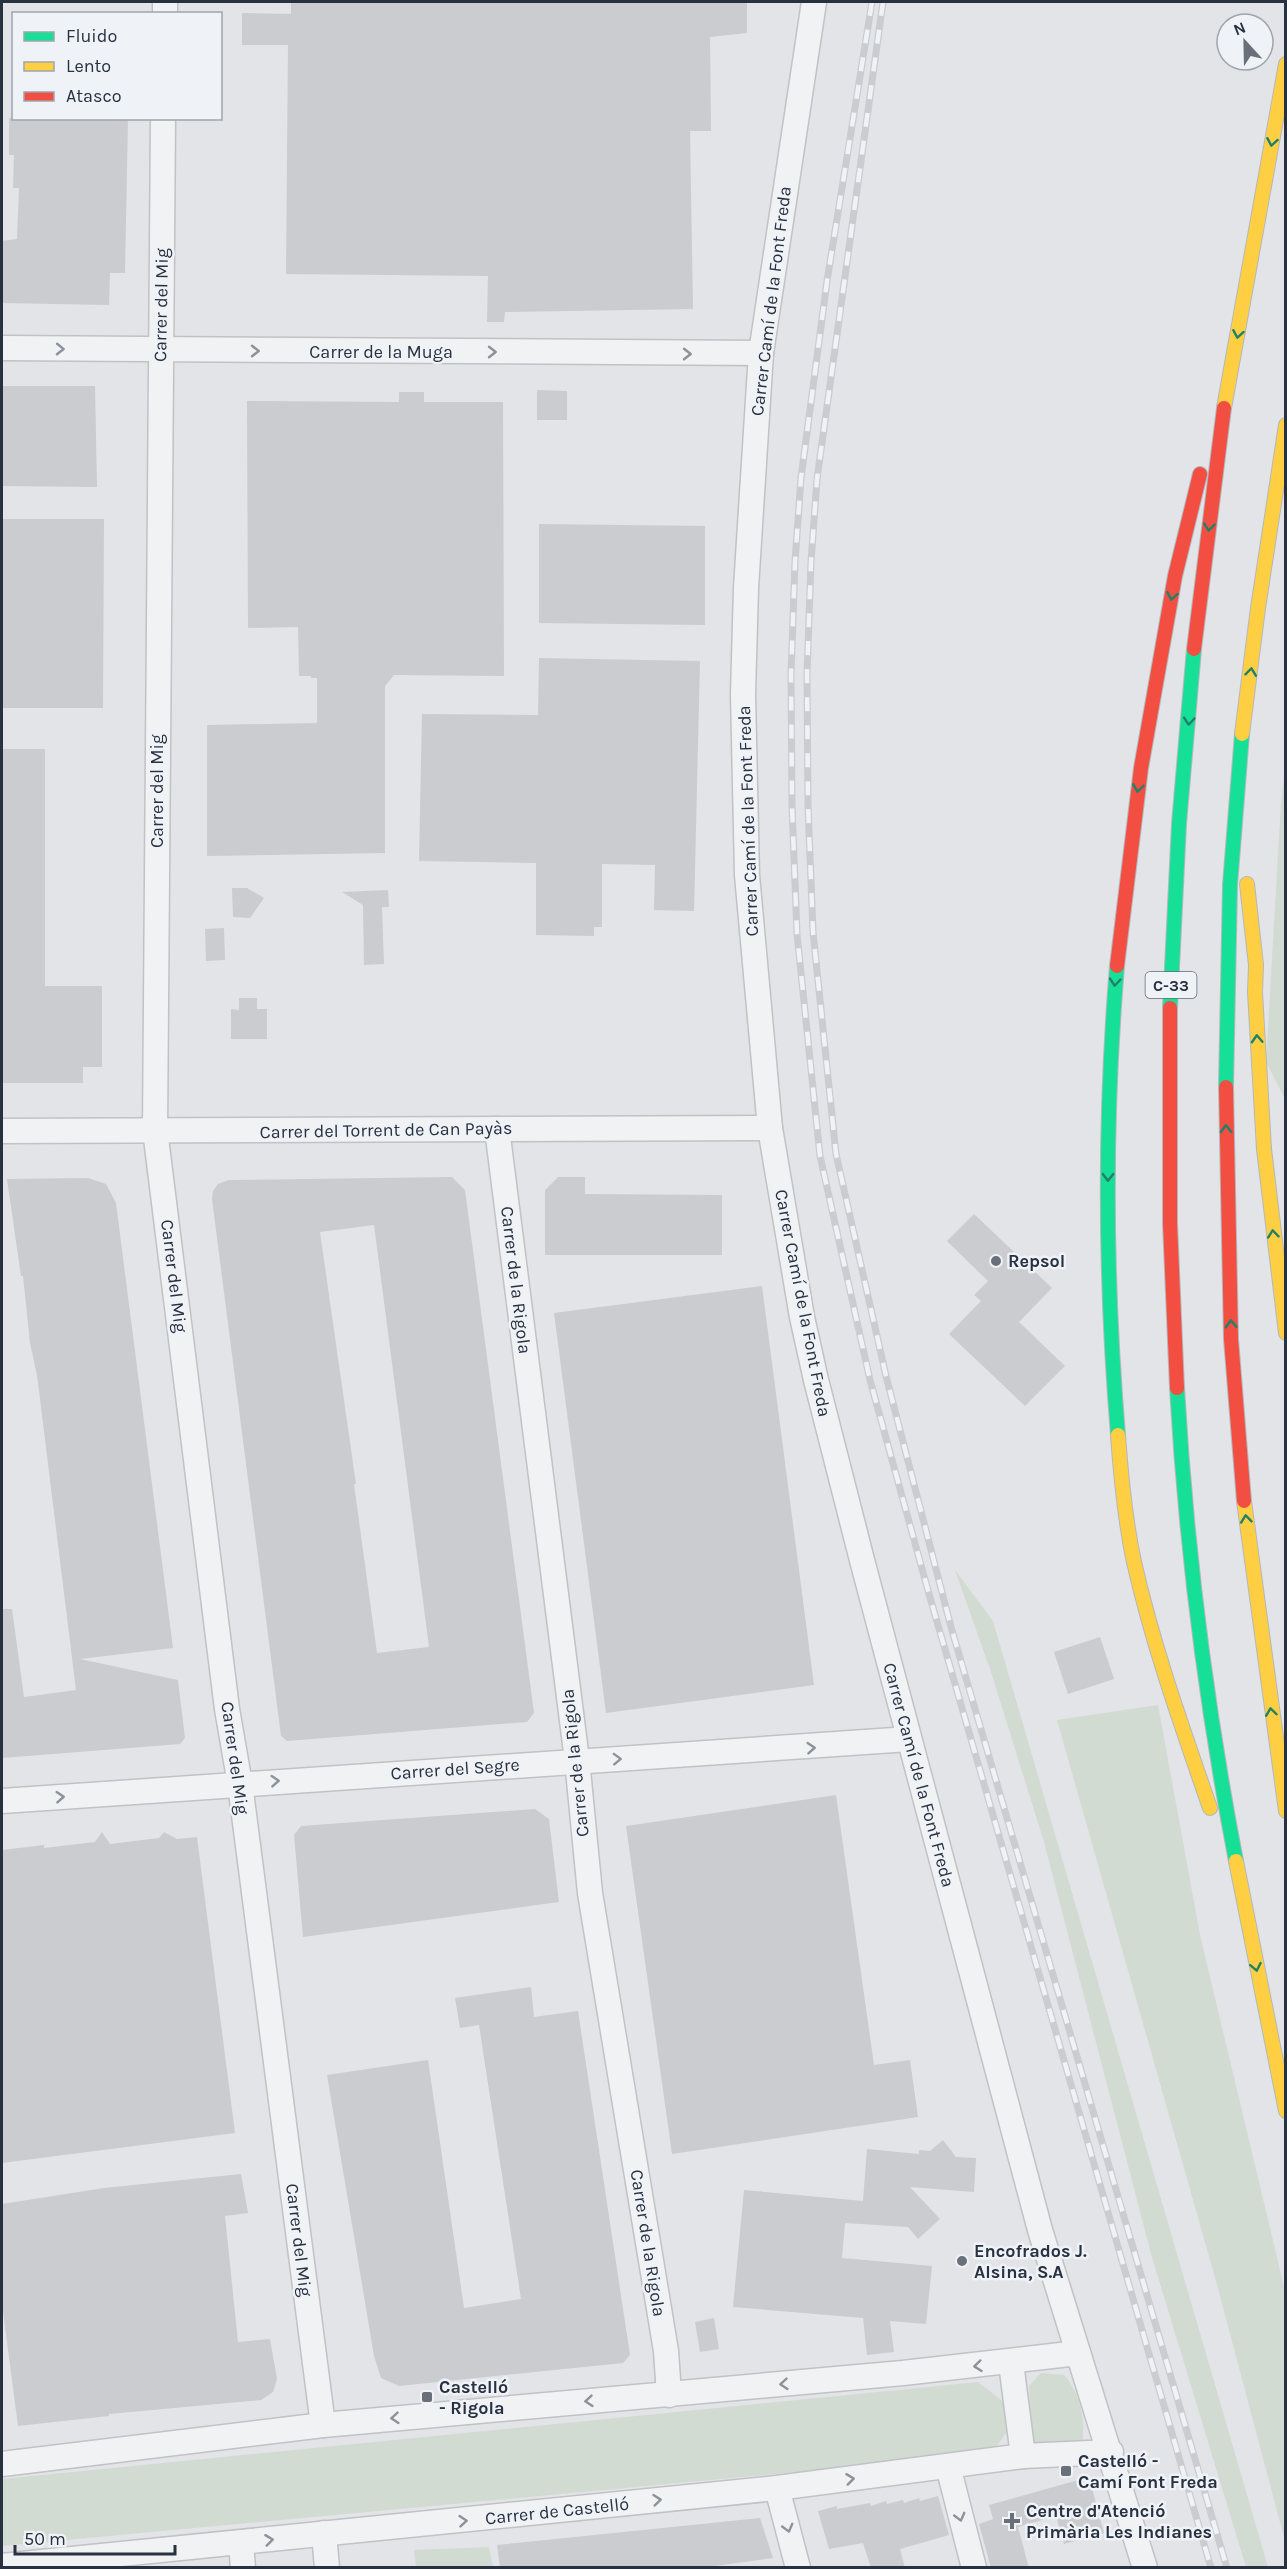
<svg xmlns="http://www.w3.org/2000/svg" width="1287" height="2569" viewBox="0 0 1287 2569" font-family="Karla,sans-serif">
<rect width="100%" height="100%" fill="#e2e4e7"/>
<!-- green -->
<g fill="#d2dbd2">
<polygon points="1285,767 1285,1099 1266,1062 1281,803"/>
<polygon points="955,1570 993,1621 1268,2567 1246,2567 1151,2254 1044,1842 991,1672"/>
<polygon points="1158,1705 1200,1935 1285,2291 1285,2541 1216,2281 1057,1720"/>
<path d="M1041 2373 1064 2375C1080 2393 1086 2420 1082 2444H1035L1031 2426 1029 2386Z"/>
<polygon points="978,2382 1005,2403 1008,2430 991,2454 2,2546 2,2479"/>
<polygon points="489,2547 493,2567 416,2567 414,2550"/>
</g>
<!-- building -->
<g fill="#cacccf" fill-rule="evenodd">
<polygon points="291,2 747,2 747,33 710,37 711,131 690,131 693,309 505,312 504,322 487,322 488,276 286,274 288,45 242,45 242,13 291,14"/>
<polygon points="9,118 128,118 125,273 110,273 109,305 2,303 2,241 17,239 19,188 13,188 14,155 9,155"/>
<polygon points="2,386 95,386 97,487 2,486"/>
<polygon points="537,390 567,391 567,420 537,420"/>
<polygon points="399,392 424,392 424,402 503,402 504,676 394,675 385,686 385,853 207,856 207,725 317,723 317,678 311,678 311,676 299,676 298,627 248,628 247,401 399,402"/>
<polygon points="2,519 104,519 103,708 2,708"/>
<polygon points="539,524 705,526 705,625 539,623"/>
<polygon points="539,658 700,661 694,911 654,910 655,865 602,864 602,927 594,927 594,936 536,935 536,863 419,861 422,714 538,715"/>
<polygon points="2,749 45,749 45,986 102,986 102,1067 83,1067 83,1083 2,1083"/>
<polygon points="232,888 247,888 264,898 250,918 233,917"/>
<polygon points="388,890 389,907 382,907 384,964 364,965 363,905 342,892"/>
<polygon points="224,928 225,960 206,961 205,929"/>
<polygon points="239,998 257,998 257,1009 267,1009 267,1039 231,1039 231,1009 239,1010"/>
<path d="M452 1177 465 1190 534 1713 527 1722 287 1741 281 1736 212 1199 213 1191 218 1184 229 1180ZM374 1225 429 1647 377 1653 354 1484H356L320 1232Z"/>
<polygon points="558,1177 585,1177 585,1194 722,1195 722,1255 545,1255 545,1190"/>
<polygon points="88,1178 106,1184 116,1203 173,1648 80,1659 178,1680 185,1738 180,1744 2,1758 2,1609 12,1609 24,1697 76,1690 37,1375 30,1343 23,1276 21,1276 7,1179"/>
<polygon points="974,1214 1052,1288 1019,1322 1065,1366 1025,1406 949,1334 981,1301 974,1295 988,1281 947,1241"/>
<polygon points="762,1286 814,1685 606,1713 554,1313"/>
<polygon points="1100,1637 1114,1679 1068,1694 1054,1652"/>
<polygon points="836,1795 874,2065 910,2060 918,2117 672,2154 626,1826"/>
<polygon points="535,1809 549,1819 559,1902 303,1937 294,1835 301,1826"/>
<polygon points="102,1832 110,1844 159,1838 164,1832 177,1839 197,1837 235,2133 2,2163 2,1850 44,1845 44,1848 95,1842"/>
<polygon points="531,1987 534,2017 578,2011 630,2355 623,2363 399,2386 381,2378 374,2356 327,2075 428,2060 464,2308 521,2299 479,2025 460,2028 455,1998"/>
<polygon points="943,2140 956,2157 976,2158 974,2192 910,2187 940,2219 918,2239 908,2227 845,2223 842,2258 932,2266 926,2324 890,2321 894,2352 867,2355 863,2318 733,2307 744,2190 863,2201 867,2149 919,2154 919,2150 930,2151"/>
<polygon points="241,2174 248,2213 225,2216 238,2342 270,2339 277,2379 273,2392 261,2400 109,2414 109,2416 18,2426 2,2304 2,2204 104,2188"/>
<polygon points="714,2318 719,2349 700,2352 695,2322"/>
<polygon points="1089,2477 1104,2533 1064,2544 1056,2516 1018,2527 1029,2568 991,2568 979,2524 993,2519 989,2505"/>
<polygon points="938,2496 949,2535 900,2549 905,2568 871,2568 863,2543 829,2549 818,2511 837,2506 837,2509 870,2503 871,2506 886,2501 887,2504 903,2500 904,2503 919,2498 920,2501"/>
<polygon points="760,2518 773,2558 701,2568 500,2568 497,2545"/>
</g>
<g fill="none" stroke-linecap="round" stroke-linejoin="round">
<defs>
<g id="street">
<polyline points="814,2 761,353 746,588 743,694 747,875 770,1128 802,1317 816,1380 863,1564 1040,2230 1145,2568"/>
<polyline points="165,14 165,2"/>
<polyline points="163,118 155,1130 227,1709 240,1784 323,2425"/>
<polyline points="2,348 761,353"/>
<polyline points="497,1129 577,1760 590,1893 666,2351 669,2395"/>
<polyline points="2,1131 770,1128"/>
<polyline points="2,1801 909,1739"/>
<polyline points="1011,2363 1023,2456"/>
<polyline points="2,2464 323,2425 903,2373 1078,2353"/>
<polyline points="948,2466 974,2568"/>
<polyline points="777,2488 798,2568"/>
<polyline points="324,2533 327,2568"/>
<polyline points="241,2543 243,2568"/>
<polyline points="2,2566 777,2488 1023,2456 1111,2452"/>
</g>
<g id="fast">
<path d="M1117 966C1104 1123 1105 1278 1118 1435"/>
<polyline points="1170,1008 1179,824 1194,649"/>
<polyline points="1226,1087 1230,885 1242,734"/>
<path d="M1177 1388C1186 1547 1206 1705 1236 1861"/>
</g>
<g id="slow">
<polyline points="1224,408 1286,64"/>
<polyline points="1242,734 1258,608 1286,425"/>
<polyline points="1247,884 1256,965 1255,992 1264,1149 1286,1333"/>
<path d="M1118 1435C1121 1478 1125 1520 1134 1562 1153 1646 1182 1727 1210 1808"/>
<polyline points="1244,1501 1286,1811"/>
<polyline points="1236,1861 1286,2111"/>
</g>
<g id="jam">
<polyline points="1194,649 1224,408"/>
<polyline points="1117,966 1141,768 1175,576 1200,474"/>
<polyline points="1170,1008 1170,1223 1177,1388"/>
<polyline points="1226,1087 1231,1339 1244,1501"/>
</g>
</defs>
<!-- street casing -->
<use href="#street" stroke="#c0c2c5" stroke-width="27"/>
<!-- fast casing -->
<use href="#fast" stroke="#b4b7bc" stroke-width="16"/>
<!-- slow casing -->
<use href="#slow" stroke="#b4b7bc" stroke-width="16"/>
<!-- jam casing -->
<use href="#jam" stroke="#b4b7bc" stroke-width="16"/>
<!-- street -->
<use href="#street" stroke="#f1f2f4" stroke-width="24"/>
<!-- fast -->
<use href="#fast" stroke="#16e098" stroke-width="14"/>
<!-- slow -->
<use href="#slow" stroke="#ffcf43" stroke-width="14"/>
<!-- jam -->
<use href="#jam" stroke="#f24e42" stroke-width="14"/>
<defs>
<g id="rail">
<polyline points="872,2 827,281 801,478 795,562 791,675 792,806 797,934 820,1156 870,1380 929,1594 1211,2568"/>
<polyline points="883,2 817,479 811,562 807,675 808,805 813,932 836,1154 886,1376 951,1627 1227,2568"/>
</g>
</defs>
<!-- rail casing -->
<use href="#rail" stroke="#cacccf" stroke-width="7"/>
<!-- rail -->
<use href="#rail" stroke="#eff2f6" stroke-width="4.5" stroke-dasharray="14" stroke-linecap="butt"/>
</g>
<!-- one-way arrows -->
<defs><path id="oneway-chevron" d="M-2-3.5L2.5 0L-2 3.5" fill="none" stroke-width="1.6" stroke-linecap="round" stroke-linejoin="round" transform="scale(1.5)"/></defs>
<g stroke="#208068">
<use href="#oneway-chevron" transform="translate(1272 142) rotate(100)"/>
<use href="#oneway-chevron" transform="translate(1238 334) rotate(100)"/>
<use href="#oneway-chevron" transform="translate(1209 527) rotate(96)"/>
<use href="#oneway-chevron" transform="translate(1172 596) rotate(100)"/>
<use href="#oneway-chevron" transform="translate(1251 672) rotate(-83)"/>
<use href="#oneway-chevron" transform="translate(1189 721) rotate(95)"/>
<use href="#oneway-chevron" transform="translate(1138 788) rotate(98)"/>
<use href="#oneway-chevron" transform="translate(1115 982) rotate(95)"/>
<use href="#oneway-chevron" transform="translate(1257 1039) rotate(-93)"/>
<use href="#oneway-chevron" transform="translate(1226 1129) rotate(-91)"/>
<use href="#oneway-chevron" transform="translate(1108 1177) rotate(91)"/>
<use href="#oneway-chevron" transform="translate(1273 1234) rotate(-96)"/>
<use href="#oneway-chevron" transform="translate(1231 1324) rotate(-93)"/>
<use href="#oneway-chevron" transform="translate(1246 1519) rotate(-96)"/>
<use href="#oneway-chevron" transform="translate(1271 1712) rotate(-98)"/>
<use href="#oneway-chevron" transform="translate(1256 1967) rotate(79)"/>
</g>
<g stroke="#8c929a">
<use href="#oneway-chevron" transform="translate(60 349) rotate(1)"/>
<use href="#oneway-chevron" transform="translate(255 351)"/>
<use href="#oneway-chevron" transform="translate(492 352)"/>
<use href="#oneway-chevron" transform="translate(687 354)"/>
<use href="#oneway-chevron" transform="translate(811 1748) rotate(-4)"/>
<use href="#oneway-chevron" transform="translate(617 1759) rotate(-2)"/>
<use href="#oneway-chevron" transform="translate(275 1781) rotate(-4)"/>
<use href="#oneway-chevron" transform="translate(60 1797) rotate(-4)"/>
<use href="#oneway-chevron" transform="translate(978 2366) rotate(174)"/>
<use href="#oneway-chevron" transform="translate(784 2384) rotate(175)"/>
<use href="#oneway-chevron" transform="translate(589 2401) rotate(175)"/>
<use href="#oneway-chevron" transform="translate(395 2418) rotate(175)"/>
<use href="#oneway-chevron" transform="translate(850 2479) rotate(-7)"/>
<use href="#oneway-chevron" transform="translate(657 2500) rotate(-6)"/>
<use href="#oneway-chevron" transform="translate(960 2517) rotate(75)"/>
<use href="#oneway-chevron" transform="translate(463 2521) rotate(-5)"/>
<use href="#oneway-chevron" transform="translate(788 2528) rotate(75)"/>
<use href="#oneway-chevron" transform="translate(269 2540) rotate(-7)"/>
</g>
<!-- markers -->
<g fill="#69707a" stroke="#eff2f6" stroke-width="2">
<circle cx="996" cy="1261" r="6"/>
<circle cx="962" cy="2261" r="6"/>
<rect x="421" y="2391" width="12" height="12" rx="3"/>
<rect x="1060" y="2465" width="12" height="12" rx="3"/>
<path d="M1009 2512h6v6h6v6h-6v6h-6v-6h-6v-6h6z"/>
</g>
<g text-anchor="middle" stroke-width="5" stroke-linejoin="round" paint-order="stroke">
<!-- shield labels -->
<rect fill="#eff2f6" stroke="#646b77" stroke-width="1.5" x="1145.5" y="972" width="51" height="26" rx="4.5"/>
<g font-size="16" font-weight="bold" fill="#283140">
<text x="1171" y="991">C-33</text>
</g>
<!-- street labels -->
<g font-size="18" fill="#283140" stroke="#eff2f6">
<text transform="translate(771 301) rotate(-83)" y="6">Carrer Camí de la Font Freda</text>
<text transform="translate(161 305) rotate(-89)" y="6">Carrer del Mig</text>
<text x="381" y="358">Carrer de la Muga</text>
<text transform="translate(157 791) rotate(-90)" y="6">Carrer del Mig</text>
<text transform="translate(748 821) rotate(-92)" y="6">Carrer Camí de la Font Freda</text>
<text transform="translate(386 1130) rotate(-1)" y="6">Carrer del Torrent de Can Payàs</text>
<text transform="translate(174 1276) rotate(83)" y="6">Carrer del Mig</text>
<text transform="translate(516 1280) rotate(83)" y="6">Carrer de la Rigola</text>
<text transform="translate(803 1303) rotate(79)" y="6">Carrer Camí de la Font Freda</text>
<text transform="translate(235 1758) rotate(82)" y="6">Carrer del Mig</text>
<text transform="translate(575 1763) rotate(-96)" y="6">Carrer de la Rigola</text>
<text transform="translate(455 1769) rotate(-4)" y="6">Carrer del Segre</text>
<text transform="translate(919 1775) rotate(75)" y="6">Carrer Camí de la Font Freda</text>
<text transform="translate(299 2240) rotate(83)" y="6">Carrer del Mig</text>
<text transform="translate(648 2243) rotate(81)" y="6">Carrer de la Rigola</text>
<text transform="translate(557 2511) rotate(-6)" y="6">Carrer de Castelló</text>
</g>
<!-- poi labels -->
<g font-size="18" font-weight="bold" fill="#283140" stroke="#eff2f6" text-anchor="start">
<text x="1008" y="1267">Repsol</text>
<text x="974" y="2257">Encofrados J.<tspan x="974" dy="21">Alsina, S.A</tspan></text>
<text x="439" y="2393">Castelló<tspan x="439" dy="21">- Rigola</tspan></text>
<text x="1078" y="2467">Castelló -<tspan x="1078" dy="21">Camí Font Freda</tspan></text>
<text x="1026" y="2517">Centre d'Atenció<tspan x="1026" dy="21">Primària Les Indianes</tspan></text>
</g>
</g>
<!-- border -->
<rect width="1287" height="2569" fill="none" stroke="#283140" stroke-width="6"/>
<!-- legend -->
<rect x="12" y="12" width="210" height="108" fill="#eff2f6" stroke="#9fa5ad" stroke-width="1.5"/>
<rect x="24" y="32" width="30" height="9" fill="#16e098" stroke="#9fa5ad" stroke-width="1.5"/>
<text x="66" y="42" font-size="18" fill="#283140">Fluido</text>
<rect x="24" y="62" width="30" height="9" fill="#ffcf43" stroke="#9fa5ad" stroke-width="1.5"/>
<text x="66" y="72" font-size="18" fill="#283140">Lento</text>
<rect x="24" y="92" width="30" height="9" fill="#f24e42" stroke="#9fa5ad" stroke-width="1.5"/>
<text x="66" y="102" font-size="18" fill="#283140">Atasco</text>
<!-- north arrow -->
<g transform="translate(1245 42) rotate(338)"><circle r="28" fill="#eff2f6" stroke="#9fa5ad" stroke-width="1.5"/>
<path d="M0-4.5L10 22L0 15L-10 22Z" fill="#69707a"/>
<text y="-9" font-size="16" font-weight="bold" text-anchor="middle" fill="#283140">N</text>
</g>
<!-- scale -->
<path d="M15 2545v9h160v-9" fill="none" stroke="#283140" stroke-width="3"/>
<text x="24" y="2545" font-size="18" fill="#283140" stroke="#eff2f6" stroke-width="4.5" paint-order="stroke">50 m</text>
</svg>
